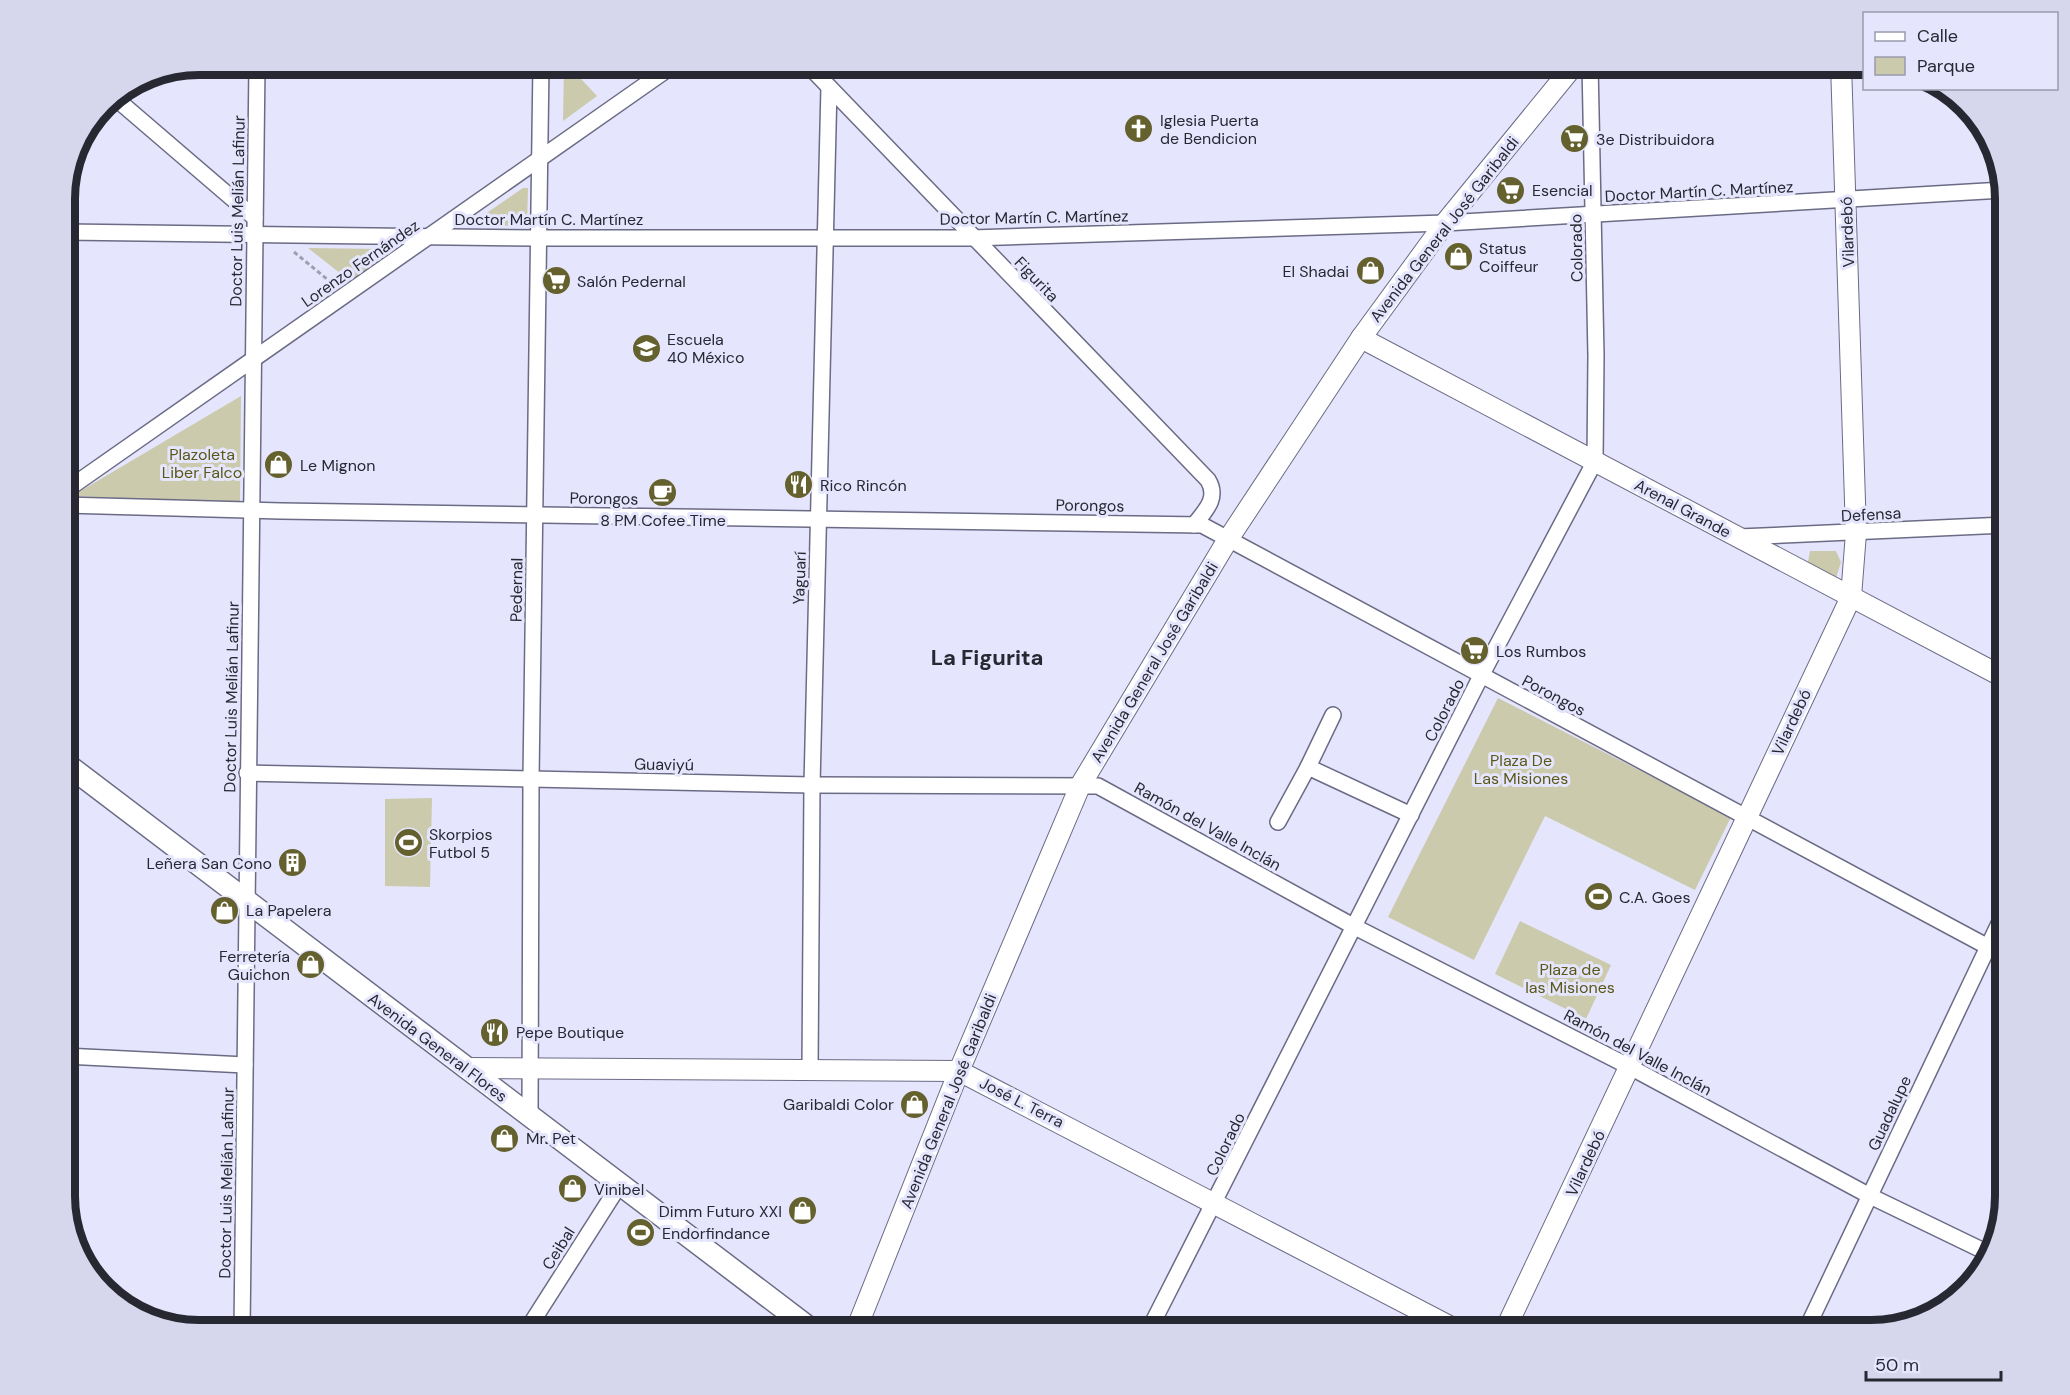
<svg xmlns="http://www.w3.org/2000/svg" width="2070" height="1395" viewBox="0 0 2070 1395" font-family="'DM Sans',sans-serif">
<rect width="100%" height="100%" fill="#e5e6fd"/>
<!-- green -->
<g fill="#cbcaac">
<polygon points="564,65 568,65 597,96 563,121"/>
<polygon points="523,188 528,188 527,226 469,225"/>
<polygon points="308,248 385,249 386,256 350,281"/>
<polygon points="241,396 240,503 72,496"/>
<polygon points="1810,551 1836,551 1841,562 1836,578 1808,562"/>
<polygon points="1498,698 1731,817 1695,890 1545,816 1474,960 1388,917"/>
<polygon points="432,798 430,887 385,886 385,799"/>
<polygon points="1520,921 1611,965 1586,1019 1495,974"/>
</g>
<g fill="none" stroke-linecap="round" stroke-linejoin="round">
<defs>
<g id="minor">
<path d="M807 64 1208 480C1219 498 1205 511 1194 525"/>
<polyline points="114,97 255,218"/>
<polyline points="65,232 537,238 972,238 1445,223 2003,190"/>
<polyline points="65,491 675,64"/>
<polyline points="65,505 281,511 1202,525 2005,956"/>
<polyline points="1739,537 2005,525"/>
<polyline points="1308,767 1333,715"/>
<polyline points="247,773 812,785 1098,786 1353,926 1630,1067 1870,1196 1988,1253"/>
<polyline points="1278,822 1308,767 1411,815"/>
<polyline points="65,1056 245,1065"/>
<polyline points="810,1070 812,785 829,87"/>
<polyline points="530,1117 531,779 541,64"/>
<polyline points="242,1330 257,64"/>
<polyline points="527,1330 620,1184"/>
<polyline points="1149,1330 1481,676 1595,461 1596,356 1590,64"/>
<polyline points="1806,1330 2005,911"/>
</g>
<g id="tertiary">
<polyline points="1361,338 2005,678"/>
<polyline points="466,1068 959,1071 1457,1330"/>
<polyline points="856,1330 959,1071 1080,786 1227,541 1361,338 1445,223 1575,64"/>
<polyline points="1505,1330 1851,597 1856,533 1841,64"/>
</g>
<polyline id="secondary" points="65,763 812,1330"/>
</defs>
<!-- minor casing -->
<use href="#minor" stroke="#6b6b85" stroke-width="18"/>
<!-- tertiary casing -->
<use href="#tertiary" stroke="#6b6b85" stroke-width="22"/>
<!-- secondary casing -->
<use href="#secondary" stroke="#6b6b85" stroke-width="24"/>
<!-- path -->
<polyline stroke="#9e9fb1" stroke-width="3" stroke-dasharray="4.5 3" stroke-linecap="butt" points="294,252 333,284"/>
<!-- minor -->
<use href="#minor" stroke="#fff" stroke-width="15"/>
<!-- tertiary -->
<use href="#tertiary" stroke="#fff" stroke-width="20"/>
<!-- secondary -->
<use href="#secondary" stroke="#fff" stroke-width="21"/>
</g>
<!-- icons -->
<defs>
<symbol id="church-disc" viewBox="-11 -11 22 22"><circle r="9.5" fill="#64612e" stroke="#e5e6fd"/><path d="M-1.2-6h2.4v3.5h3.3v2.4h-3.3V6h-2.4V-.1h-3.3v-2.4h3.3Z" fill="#fff"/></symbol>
<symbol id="supermarket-disc" viewBox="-11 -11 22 22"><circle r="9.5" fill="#64612e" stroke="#e5e6fd"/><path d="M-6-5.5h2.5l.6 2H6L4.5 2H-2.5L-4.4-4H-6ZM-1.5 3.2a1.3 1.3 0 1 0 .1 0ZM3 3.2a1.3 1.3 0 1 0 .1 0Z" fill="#fff"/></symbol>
<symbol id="shop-disc" viewBox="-11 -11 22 22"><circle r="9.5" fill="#64612e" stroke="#e5e6fd"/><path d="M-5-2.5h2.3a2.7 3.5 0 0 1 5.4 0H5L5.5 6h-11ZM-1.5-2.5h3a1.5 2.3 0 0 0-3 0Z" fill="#fff"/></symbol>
<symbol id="school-disc" viewBox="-11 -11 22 22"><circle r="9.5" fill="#64612e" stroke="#e5e6fd"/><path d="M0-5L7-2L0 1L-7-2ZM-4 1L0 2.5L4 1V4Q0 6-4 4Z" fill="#fff"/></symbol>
<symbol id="restaurant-disc" viewBox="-11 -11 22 22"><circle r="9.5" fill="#64612e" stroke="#e5e6fd"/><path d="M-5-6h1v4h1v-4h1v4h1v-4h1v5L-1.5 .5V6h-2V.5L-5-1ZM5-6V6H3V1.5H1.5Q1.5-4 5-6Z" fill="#fff"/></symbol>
<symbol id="cafe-disc" viewBox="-11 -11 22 22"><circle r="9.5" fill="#64612e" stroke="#e5e6fd"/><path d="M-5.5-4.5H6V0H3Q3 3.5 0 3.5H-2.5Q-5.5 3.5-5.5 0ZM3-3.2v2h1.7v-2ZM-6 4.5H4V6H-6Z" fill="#fff"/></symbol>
<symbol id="stadium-disc" viewBox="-11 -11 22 22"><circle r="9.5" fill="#64612e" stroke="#e5e6fd"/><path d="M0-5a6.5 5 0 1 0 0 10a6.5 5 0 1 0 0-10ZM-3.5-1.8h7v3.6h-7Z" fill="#fff"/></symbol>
<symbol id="building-disc" viewBox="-11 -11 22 22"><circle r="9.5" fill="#64612e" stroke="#e5e6fd"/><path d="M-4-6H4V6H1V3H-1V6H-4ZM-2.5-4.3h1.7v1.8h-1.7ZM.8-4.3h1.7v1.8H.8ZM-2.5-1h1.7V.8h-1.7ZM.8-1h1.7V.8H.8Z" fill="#fff"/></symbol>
</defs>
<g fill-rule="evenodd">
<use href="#church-disc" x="1122" y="112" width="33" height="33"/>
<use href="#supermarket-disc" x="1558" y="122" width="33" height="33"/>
<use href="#supermarket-disc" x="1494" y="174" width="33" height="33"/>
<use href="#shop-disc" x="1442" y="240" width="33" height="33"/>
<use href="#shop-disc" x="1354" y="254" width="33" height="33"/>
<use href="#supermarket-disc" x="540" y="264" width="33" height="33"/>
<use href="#school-disc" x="630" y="332" width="33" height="33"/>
<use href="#shop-disc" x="262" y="448" width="33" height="33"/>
<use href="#restaurant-disc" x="782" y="468" width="33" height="33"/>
<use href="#cafe-disc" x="646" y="476" width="33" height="33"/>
<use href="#supermarket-disc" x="1458" y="634" width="33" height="33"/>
<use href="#stadium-disc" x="392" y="826" width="33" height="33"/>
<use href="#building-disc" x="276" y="846" width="33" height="33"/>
<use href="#stadium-disc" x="1582" y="880" width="33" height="33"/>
<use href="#shop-disc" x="208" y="894" width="33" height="33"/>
<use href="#shop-disc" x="294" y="948" width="33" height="33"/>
<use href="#restaurant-disc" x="478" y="1016" width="33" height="33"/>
<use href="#shop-disc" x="898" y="1088" width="33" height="33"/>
<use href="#shop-disc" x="488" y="1122" width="33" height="33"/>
<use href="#shop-disc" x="556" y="1172" width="33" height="33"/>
<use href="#shop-disc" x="786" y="1194" width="33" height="33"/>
<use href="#stadium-disc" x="624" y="1216" width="33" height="33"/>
</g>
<g text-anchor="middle" stroke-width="6" stroke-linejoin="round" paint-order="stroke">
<!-- poi labels -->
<g font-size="16" fill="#282833" stroke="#e5e6fd" text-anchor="start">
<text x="1160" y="126">Iglesia Puerta<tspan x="1160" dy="18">de Bendicion</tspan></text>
<text x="1596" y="145">3e Distribuidora</text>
<text x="1532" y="196">Esencial</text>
<text x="1479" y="254">Status<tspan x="1479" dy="18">Coiffeur</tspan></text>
<text x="1349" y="277" text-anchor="end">El Shadai</text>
<text x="577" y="287">Salón Pedernal</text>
<text x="667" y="345">Escuela<tspan x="667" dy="18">40 México</tspan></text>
<text x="300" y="471">Le Mignon</text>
<text x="820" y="491">Rico Rincón</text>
<text x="663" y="526" text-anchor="middle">8 PM Cofee Time</text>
<text x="1496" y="657">Los Rumbos</text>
<text x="429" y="840">Skorpios<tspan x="429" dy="18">Futbol 5</tspan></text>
<text x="272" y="869" text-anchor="end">Leñera San Cono</text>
<text x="1619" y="903">C.A. Goes</text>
<text x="246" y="916">La Papelera</text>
<text x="290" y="962" text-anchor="end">Ferretería<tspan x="290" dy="18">Guichon</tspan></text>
<text x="516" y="1038">Pepe Boutique</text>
<text x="894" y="1110" text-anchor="end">Garibaldi Color</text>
<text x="526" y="1144">Mr. Pet</text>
<text x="594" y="1195">Vinibel</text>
<text x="782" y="1217" text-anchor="end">Dimm Futuro XXI</text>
<text x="662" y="1239">Endorfindance</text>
</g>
<!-- street labels -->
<g font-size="16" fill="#282833" stroke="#e5e6fd">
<text transform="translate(1699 191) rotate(-3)" y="6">Doctor Martín C. Martínez</text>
<text transform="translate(237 211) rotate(-89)" y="6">Doctor Luis Melián Lafinur</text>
<text transform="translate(1034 217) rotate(-1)" y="6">Doctor Martín C. Martínez</text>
<text x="549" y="225">Doctor Martín C. Martínez</text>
<text transform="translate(1444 229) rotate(-52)" y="6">Avenida General José Garibaldi</text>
<text transform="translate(1847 232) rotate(-92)" y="6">Vilardebó</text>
<text transform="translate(1576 248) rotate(-91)" y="6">Colorado</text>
<text transform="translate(360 263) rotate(-35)" y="6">Lorenzo Fernández</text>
<text transform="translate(1037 279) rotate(46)" y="6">Figurita</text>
<text transform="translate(604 498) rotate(1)" y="6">Porongos</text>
<text transform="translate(1090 505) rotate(1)" y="6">Porongos</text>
<text transform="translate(1683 508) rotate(28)" y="6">Arenal Grande</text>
<text transform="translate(1871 514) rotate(-3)" y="6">Defensa</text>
<text transform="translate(799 578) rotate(-88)" y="6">Yaguarí</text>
<text transform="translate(516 590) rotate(-89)" y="6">Pedernal</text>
<text transform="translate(1154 662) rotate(-59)" y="6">Avenida General José Garibaldi</text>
<text transform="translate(1554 695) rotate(28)" y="6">Porongos</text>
<text transform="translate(231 697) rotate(-89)" y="6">Doctor Luis Melián Lafinur</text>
<text transform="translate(1444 710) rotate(-63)" y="6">Colorado</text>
<text transform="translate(1791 722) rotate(-65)" y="6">Vilardebó</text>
<text transform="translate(664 764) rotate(1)" y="6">Guaviyú</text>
<text transform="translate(1208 826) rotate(29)" y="6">Ramón del Valle Inclán</text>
<text transform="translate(438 1047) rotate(37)" y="6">Avenida General Flores</text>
<text transform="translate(1638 1052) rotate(28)" y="6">Ramón del Valle Inclán</text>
<text transform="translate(948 1101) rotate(-68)" y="6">Avenida General José Garibaldi</text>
<text transform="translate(1022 1102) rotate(27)" y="6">José L. Terra</text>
<text transform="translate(1889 1113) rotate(-65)" y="6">Guadalupe</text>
<text transform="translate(1225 1144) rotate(-64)" y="6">Colorado</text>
<text transform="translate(1585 1163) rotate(-65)" y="6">Vilardebó</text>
<text transform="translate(226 1183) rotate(-89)" y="6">Doctor Luis Melián Lafinur</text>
<text transform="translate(558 1248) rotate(-58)" y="6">Ceibal</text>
</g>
<!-- park labels -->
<g font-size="16" fill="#5a5717" stroke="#e5e6fd">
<text x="202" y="460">Plazoleta<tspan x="202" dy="18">Liber Falco</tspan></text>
<text x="1521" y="766">Plaza De<tspan x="1521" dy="18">Las Misiones</tspan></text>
<text x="1570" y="975">Plaza de<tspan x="1570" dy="18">las Misiones</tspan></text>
</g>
<!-- district labels -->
<g font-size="22" font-weight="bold" fill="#282833" stroke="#e5e6fd">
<text x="987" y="665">La Figurita</text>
</g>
</g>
<!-- crop -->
<path d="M0 0H2070V1395H0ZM199 75H1871A124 124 0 0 1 1995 199V1196A124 124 0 0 1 1871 1320H199A124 124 0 0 1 75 1196V199A124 124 0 0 1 199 75Z" fill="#d6d7ed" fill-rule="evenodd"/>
<path fill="none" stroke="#282833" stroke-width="8" d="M199 75H1871A124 124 0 0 1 1995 199V1196A124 124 0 0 1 1871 1320H199A124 124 0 0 1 75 1196V199A124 124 0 0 1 199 75Z"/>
<!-- legend -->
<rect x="1863" y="12" width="195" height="78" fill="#e5e6fd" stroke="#999aac" stroke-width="1.5"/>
<rect x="1875" y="32" width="30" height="9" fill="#ffffff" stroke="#999aac" stroke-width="1.5"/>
<text x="1917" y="42" font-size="18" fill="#282833">Calle</text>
<rect x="1875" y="57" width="30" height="18" fill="#cbcaac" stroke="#999aac" stroke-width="1.5"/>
<text x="1917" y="72" font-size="18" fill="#282833">Parque</text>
<!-- scale -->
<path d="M1866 1371v9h135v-9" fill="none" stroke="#282833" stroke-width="3"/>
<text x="1875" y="1371" font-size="18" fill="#282833" stroke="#e5e6fd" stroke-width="4.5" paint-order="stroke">50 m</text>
</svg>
